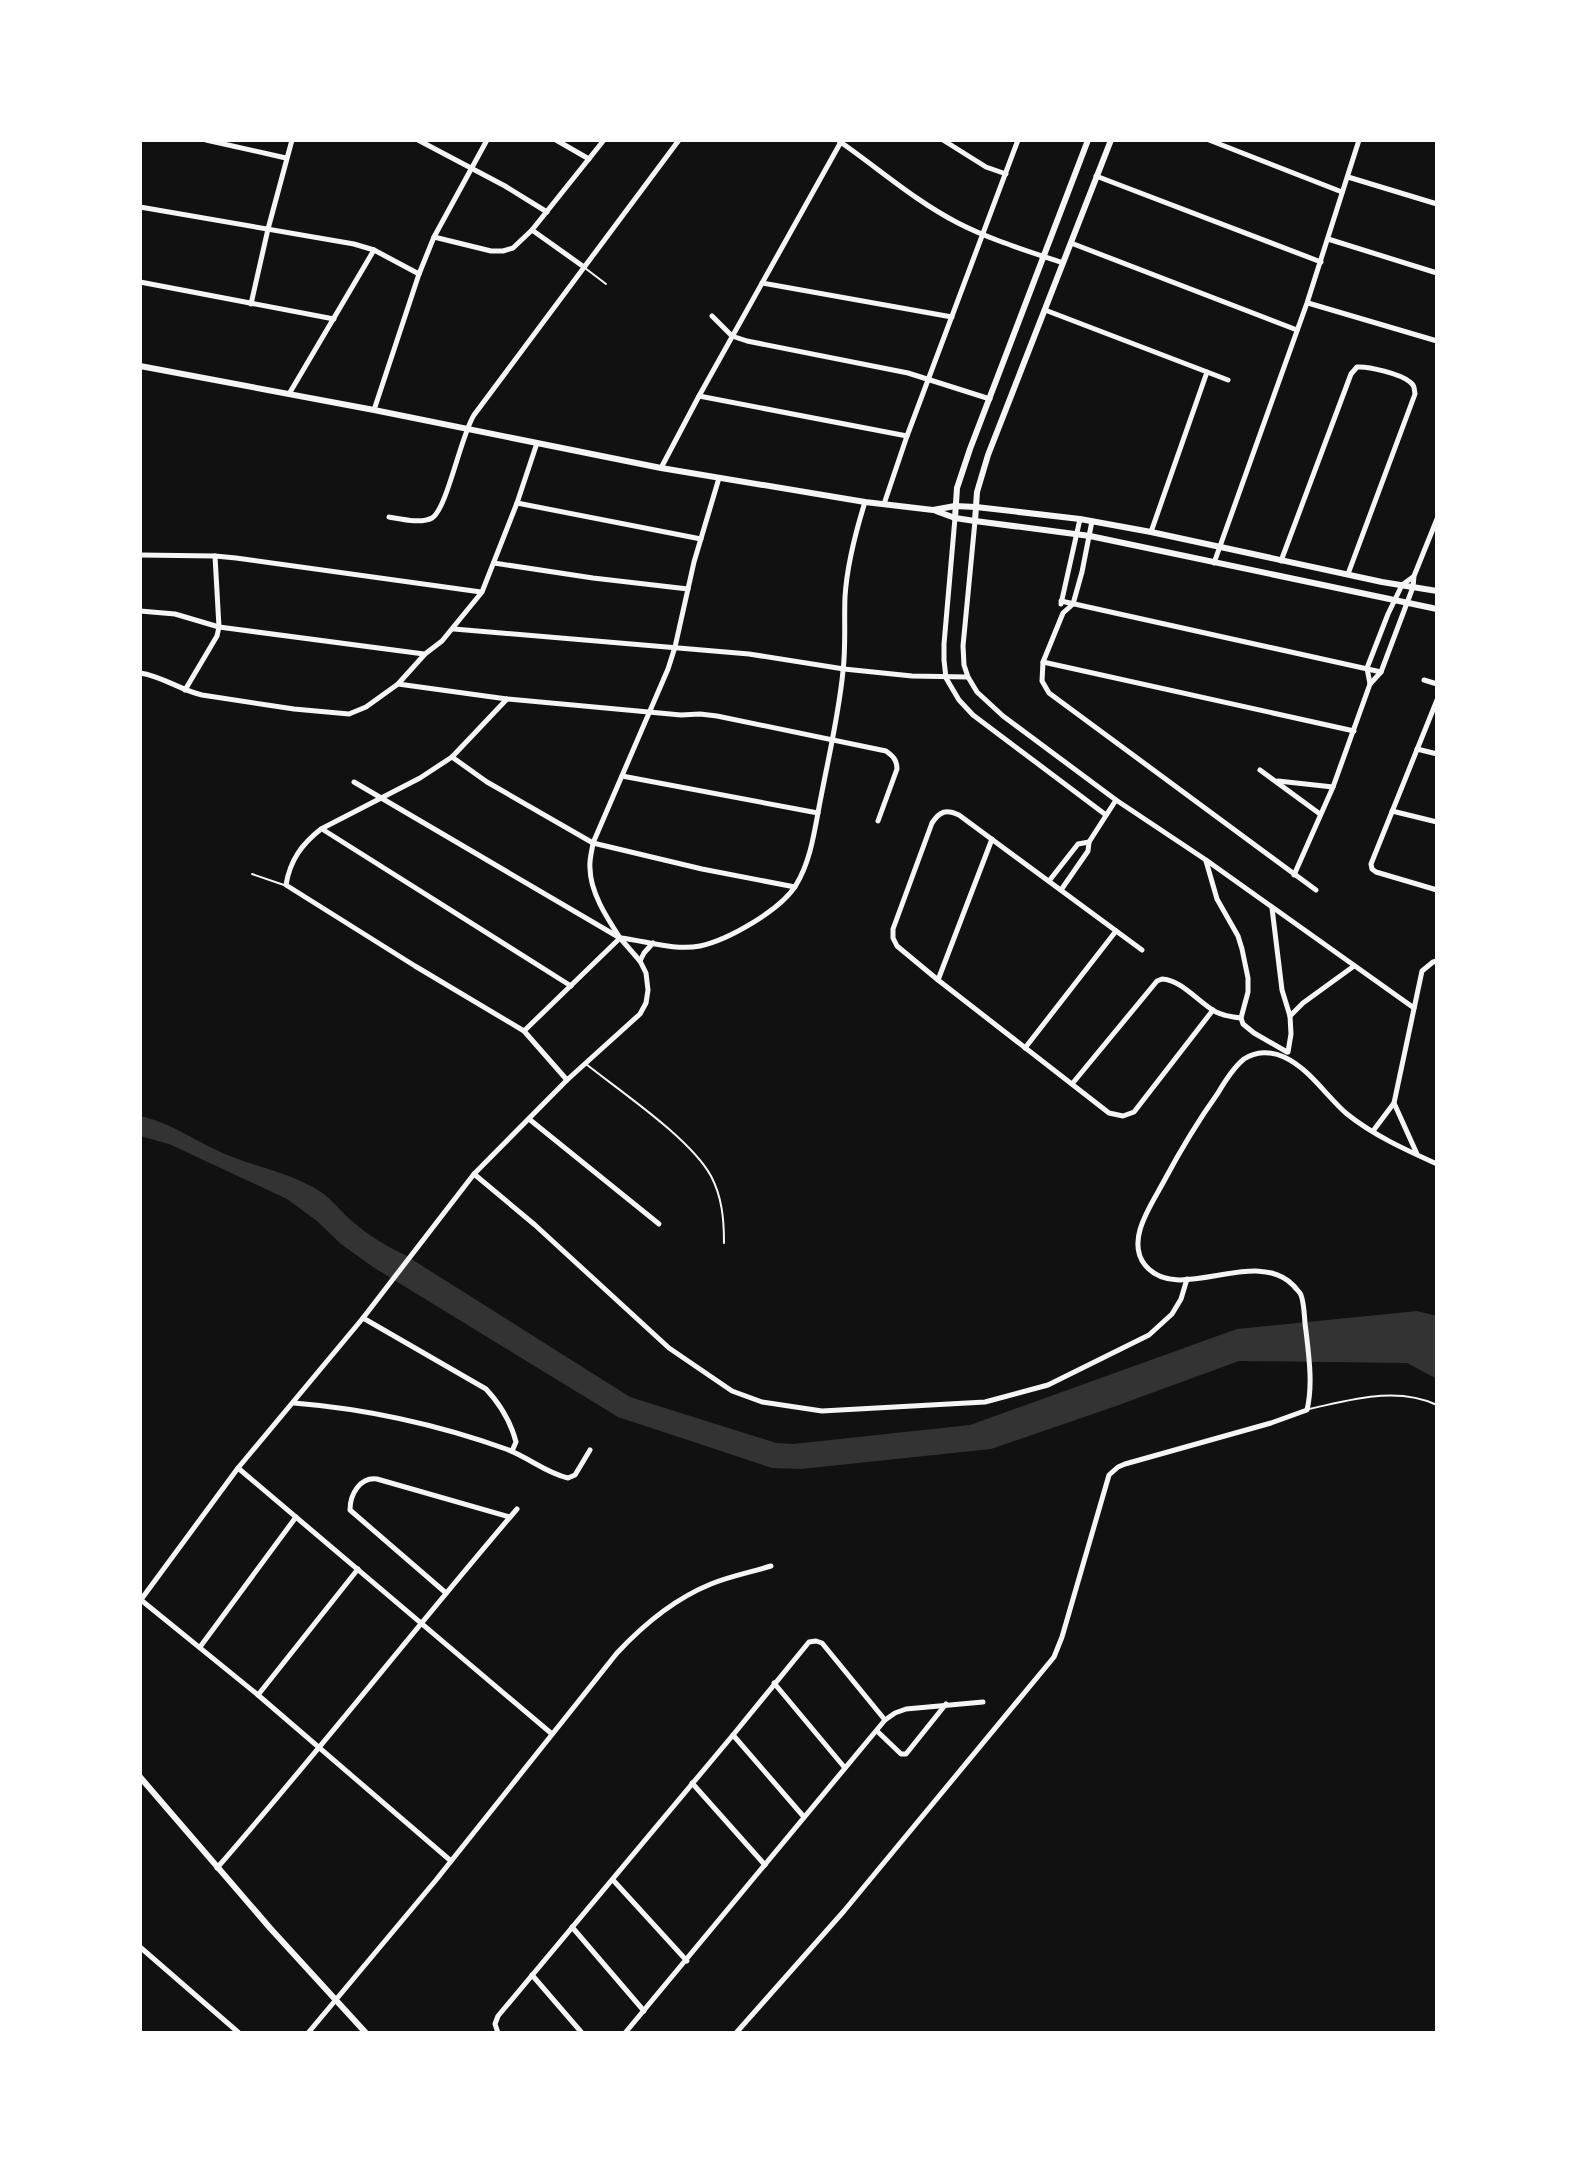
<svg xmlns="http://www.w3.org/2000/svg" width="1577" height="2173" viewBox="0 0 1577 2173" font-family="Commissioner,sans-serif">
<rect width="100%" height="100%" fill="#111"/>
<!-- water -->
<path fill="#333" d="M140 1116C173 1123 199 1144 230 1156 260 1168 294 1174 321 1192 333 1200 342 1213 353 1222 368 1235 386 1246 405 1255L630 1397 776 1443 793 1444 970 1425 1237 1329 1417 1311 1437 1316V1379L1407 1363 1239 1361 1116 1406 991 1449 801 1469 772 1468 618 1417 373 1267 341 1244 317 1221 287 1199 169 1144 140 1136Z"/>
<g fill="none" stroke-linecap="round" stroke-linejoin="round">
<!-- service -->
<g stroke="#f5f5f5" stroke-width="2">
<polyline points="585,268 606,284"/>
<polyline points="252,874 284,885"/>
<path d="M586 1064C621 1092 690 1138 711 1176 722 1197 724 1219 724 1243"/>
<path d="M1309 1409C1351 1400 1396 1386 1437 1405"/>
</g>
<!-- minor -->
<g stroke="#f5f5f5" stroke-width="5">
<polyline points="206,140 286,158"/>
<polyline points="418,140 505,186 547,212"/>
<polyline points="556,140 589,159"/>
<polyline points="943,140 986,167 1006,174"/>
<polyline points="1209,140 1342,192"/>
<path d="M839 141C878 168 915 201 958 223 991 240 1028 251 1063 263"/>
<polyline points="1096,176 1321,262"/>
<polyline points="1348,177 1437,204"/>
<polyline points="140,207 354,244 374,250 419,274"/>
<polyline points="532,230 584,267"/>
<polyline points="434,237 491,251 503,251 513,248 532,230 604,140"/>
<polyline points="1328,239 1437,273"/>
<polyline points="1071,243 1297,330"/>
<polyline points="140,282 334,319"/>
<polyline points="762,283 952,317"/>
<polyline points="1308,303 1437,341"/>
<polyline points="251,304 268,229 292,140"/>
<polyline points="1045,310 1228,380"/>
<polyline points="712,316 732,336 747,341 908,373 990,399"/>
<polyline points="289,394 374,250"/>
<polyline points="699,396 907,436"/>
<polyline points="374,410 419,274 434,237 487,140"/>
<polyline points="661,468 699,396 842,140"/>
<polyline points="517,503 701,539"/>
<polyline points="884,504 907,436 1018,140"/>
<path d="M389 517C401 519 421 524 432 518 447 509 461 435 474 415L679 140"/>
<polyline points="955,518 944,644 944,660 946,678 959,700 973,715 1106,815"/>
<polyline points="975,521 963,646 964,665 968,677 977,692 1003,716 1116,800 1206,860 1414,1008"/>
<polyline points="1092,521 1082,572 1073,604 1063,613 1043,662 1042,681 1049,693 1316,890"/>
<polyline points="1151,532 1207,372"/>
<polyline points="140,555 215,556 236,558 481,592"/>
<path d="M1281 561 1351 374 1357 367C1368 366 1401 374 1410 382 1415 386 1414 388 1415 394L1348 574"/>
<polyline points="494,563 593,578 688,589"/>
<polyline points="1214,563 1307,303 1359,140"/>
<polyline points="1061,601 1381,672"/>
<polyline points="1061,604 1080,519"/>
<polyline points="140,611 175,614 219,627 424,654"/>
<polyline points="454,629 749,654 844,669 912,676 968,677"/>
<polyline points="1043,662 1354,731"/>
<path d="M140 673C162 676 180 690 202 695L294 709 349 714 366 707 398 684 425 654 442 641 482 592 517 503 537 443"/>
<polyline points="1424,680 1437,684"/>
<path d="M398 684 507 699 681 715 700 714 717 716 886 751C893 756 897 760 897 769L878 821"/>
<polyline points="1370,684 1367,668 1388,614 1402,585 1413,577"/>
<polyline points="185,690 217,636 219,627 215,556"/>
<path d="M507 699 452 757 420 778 321 829C302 844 290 860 286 885L415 966 524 1031 567 1080"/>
<polyline points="1437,700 1371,864 1372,869 1376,872 1437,890"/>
<polyline points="1417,749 1437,754"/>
<polyline points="452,757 487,782 593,843 702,869 795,887"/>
<polyline points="1260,770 1320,814"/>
<polyline points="622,776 818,813"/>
<polyline points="1278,781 1333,787"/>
<polyline points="1392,811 1437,822"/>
<polyline points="322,829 571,986"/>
<polyline points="1206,861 1217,899 1238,936 1242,949 1248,978 1248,992 1241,1018 1243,1024 1254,1033 1287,1052"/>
<polyline points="1294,875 1333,787 1370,684 1381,672 1413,587 1414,576 1437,519"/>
<polyline points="1049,881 1078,844 1089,842"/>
<polyline points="1061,890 1088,851 1089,842 1116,800"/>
<polyline points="1272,908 1282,990 1290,1016 1291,1034 1288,1052"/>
<path d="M621 938C646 941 675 951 700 946 728 940 781 910 796 885 812 859 815 826 821 797 829 755 839 713 843 671 846 646 844 622 845 597 847 564 855 534 865 502"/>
<path d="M1142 950 959 815C946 809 940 811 932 823L893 929V938L897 946 938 980 1109 1113 1123 1116 1134 1112 1213 1010"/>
<polyline points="640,961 644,953 653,943"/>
<polyline points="938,980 992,839"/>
<polyline points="1290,1016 1303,1003 1354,966"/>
<path d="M524 1031 620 938C607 918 590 892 590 868 589 860 592 851 593 843L668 669 675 647 694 562 719 478"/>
<polyline points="1025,1048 1116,931"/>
<path d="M1072 1084 1157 981 1162 979C1182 980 1198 1002 1216 1012 1224 1016 1232 1017 1241 1018"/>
<polyline points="1394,1103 1417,1154"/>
<polyline points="529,1119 659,1224"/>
<polyline points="1373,1131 1394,1103 1422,971 1433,962 1437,961"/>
<polyline points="474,1174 535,1225 669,1348 732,1391 762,1402 822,1411 985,1402 1048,1385 1149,1335 1172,1314 1181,1299 1187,1279"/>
<path d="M363 1318 486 1389C500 1404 511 1423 516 1442L512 1451"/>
<path d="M294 1403C368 1409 436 1424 506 1449 528 1457 546 1473 568 1478L575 1475 590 1450"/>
<polyline points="238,1468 552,1734"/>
<path d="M446 1593 350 1510C350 1494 360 1477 377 1479L510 1517"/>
<polyline points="141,1600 258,1695 451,1861"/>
<polyline points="140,1601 238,1468 363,1318 474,1174 567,1080 640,1014 646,1003 648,990 646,973 640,961 620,938 354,782"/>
<polyline points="200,1647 296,1517"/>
<polyline points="774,1683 845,1768"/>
<polyline points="258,1695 358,1569"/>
<polyline points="877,1731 901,1754 906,1754 946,1704"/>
<polyline points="733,1735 804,1817"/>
<polyline points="692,1783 765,1865"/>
<path d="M217 1868C320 1750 416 1627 517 1509"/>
<polyline points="613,1880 687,1961"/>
<polyline points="572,1927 644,2011"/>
<polyline points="140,1947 239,2033"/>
<polyline points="532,1975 582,2033"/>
<path d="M308 2033 436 1880 617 1653C644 1624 674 1599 711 1584 730 1576 752 1572 771 1566"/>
<polyline points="498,2033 495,2024 498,2016 733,1735 809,1642 816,1641 822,1643 885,1720"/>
<polyline points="625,2033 885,1720 895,1713 906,1709 983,1702"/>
<path d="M736 2033 844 1911 1054 1657 1062 1637 1109 1475 1118 1467 1125 1464 1271 1423 1307 1410C1313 1385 1309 1357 1306 1331 1304 1320 1305 1306 1301 1295 1300 1292 1296 1289 1294 1286 1255 1245 1178 1306 1145 1265 1125 1240 1152 1204 1164 1181 1180 1151 1198 1121 1218 1093 1225 1081 1233 1068 1244 1059 1256 1051 1271 1051 1284 1057 1310 1069 1326 1096 1347 1114 1373 1135 1406 1150 1437 1164"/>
</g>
<!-- tertiary -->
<g stroke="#f5f5f5" stroke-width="6">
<polyline points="140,366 374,410 661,468 865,502 933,510 955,506 976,507 1080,519 1151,532 1382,582 1437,591"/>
<polyline points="936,511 955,518 975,521 1090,536 1437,609"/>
<polyline points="955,518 957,488 970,449 1088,140"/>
<polyline points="975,521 977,492 988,455 1111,140"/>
</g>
<!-- secondary -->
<polyline stroke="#f5f5f5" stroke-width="6" points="140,1777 270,1928 366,2033"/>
</g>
<!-- border -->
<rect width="1577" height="2173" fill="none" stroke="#ffffff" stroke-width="284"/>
</svg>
